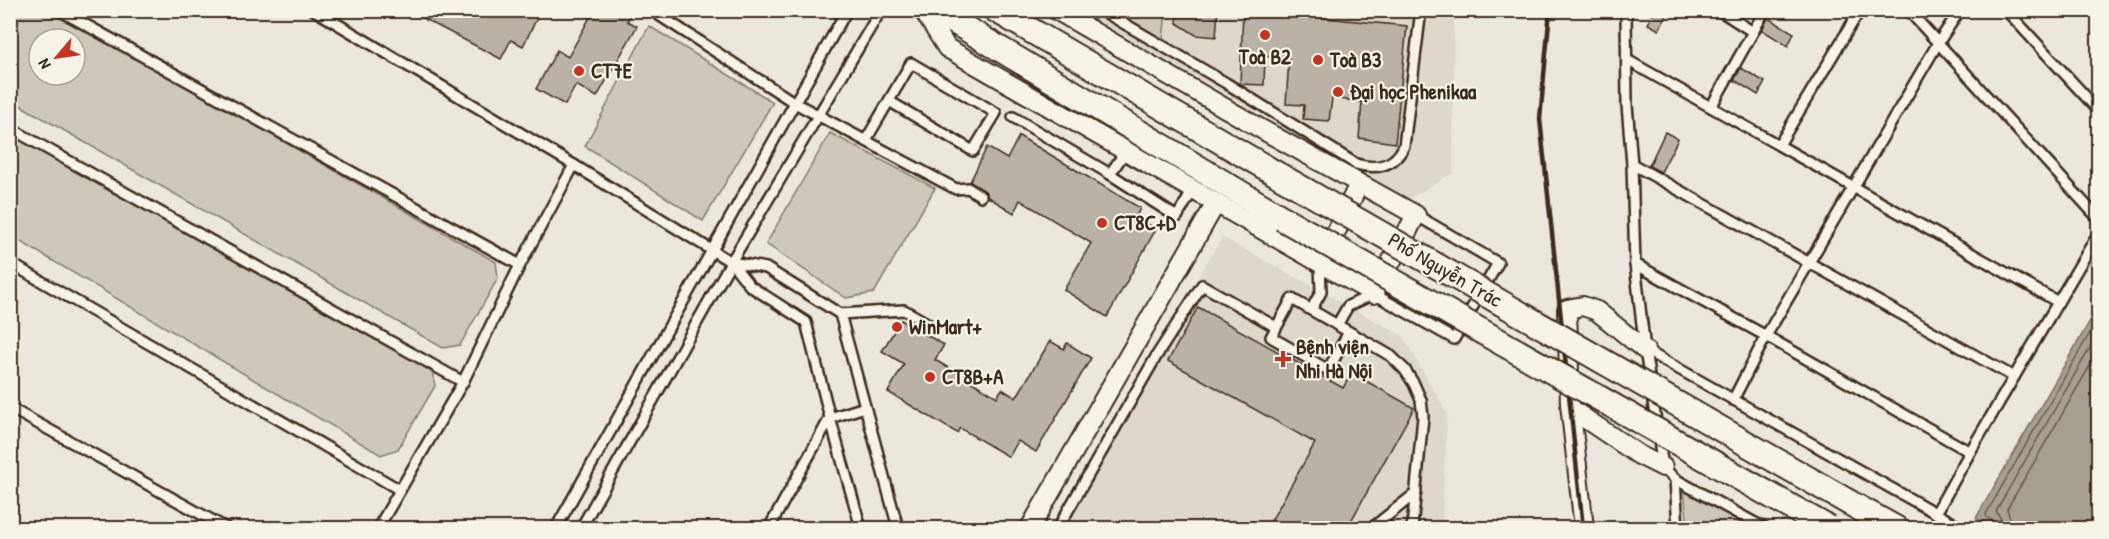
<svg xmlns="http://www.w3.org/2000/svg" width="2109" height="539" viewBox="0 0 2109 539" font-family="'Patrick Hand',sans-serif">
<rect width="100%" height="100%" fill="#ece7dc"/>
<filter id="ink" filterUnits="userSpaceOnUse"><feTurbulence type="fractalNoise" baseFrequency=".0167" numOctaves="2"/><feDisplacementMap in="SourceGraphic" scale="12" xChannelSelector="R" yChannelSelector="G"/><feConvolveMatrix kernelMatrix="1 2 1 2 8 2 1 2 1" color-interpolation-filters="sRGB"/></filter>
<g filter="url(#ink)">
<!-- built -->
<g fill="#ddd7cc">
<polygon points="1081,11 1454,11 1453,173 1409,199"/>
<polygon points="1222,237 1403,336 1447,413 1442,528 1051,528"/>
</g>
<!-- green -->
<g fill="#cec8bc" stroke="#84796d" stroke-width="1.5" fill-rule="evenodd">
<path d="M11 11H53L496 262 498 278 460 345 443 348 11 100ZM39 39H75V75H39Z"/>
<polygon points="1113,11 1166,11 1163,39"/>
<polygon points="649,26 773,102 703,221 585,146"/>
<polygon points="11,128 432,370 435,386 398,449 381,455 11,236"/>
<polygon points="830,133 935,188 874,293 846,298 766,244"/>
<polygon points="1684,490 1738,520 1739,528 1688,528"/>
</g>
<!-- water -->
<polygon fill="#a89f93" stroke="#7c7064" stroke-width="1.5" points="2098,307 2098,528 1994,528 1976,518"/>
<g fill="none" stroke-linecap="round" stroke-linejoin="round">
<!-- shore -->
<g stroke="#67594d" stroke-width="1.5">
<polyline points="1996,528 1995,523 1987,517 1986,514 2098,319"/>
<polyline points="2004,528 2002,521 1996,511 2098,334"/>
<polyline points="2013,528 2007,509 2098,352"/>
</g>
</g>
<!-- building -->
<g fill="#bab2a7" stroke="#3b2a1e" stroke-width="1.5">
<polygon points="407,10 541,10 523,46 511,40 501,59"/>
<polygon points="594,10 633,10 627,21 637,26 597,97 576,85 565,105 536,89 557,50 568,57"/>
<polygon points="1178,10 1218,10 1216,37 1196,35 1177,23"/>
<polygon points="1243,10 1407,26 1395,143 1359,138 1362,102 1332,98 1329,121 1303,119 1304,105 1286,104 1289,59 1265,56 1264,85 1240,84"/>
<polygon points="1654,10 1669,10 1659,30 1648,24"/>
<polygon points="1768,18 1794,33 1788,46 1762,30"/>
<polygon points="1741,68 1765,82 1758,95 1734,80"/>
<polygon points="1665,132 1678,139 1661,172 1649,166"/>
<polygon points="1019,136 1140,208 1136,217 1156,229 1107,317 1064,290 1091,243 1020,200 1014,213 988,197 985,191 970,182 987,147 1007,159"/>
<polygon points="1198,307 1343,388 1352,373 1414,408 1347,528 1267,528 1315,443 1168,361"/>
<polygon points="901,320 944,345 935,360 997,397 1002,389 1016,398 1050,341 1064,349 1067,343 1091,358 1036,452 1018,441 1009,457 960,428 957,433 888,392 904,364 882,351"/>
</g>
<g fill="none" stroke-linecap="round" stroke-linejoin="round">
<defs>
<g id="service">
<polyline points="59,10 520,265 463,382 378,528"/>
<polyline points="314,10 574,165 731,262 766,268 840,314 904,310 927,323"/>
<polyline points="651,10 795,103 956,189 968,188 981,196"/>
<path d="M1101 10 1226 83 1356 164C1376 170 1395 166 1404 146L1421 10"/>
<polyline points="1626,10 1627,105 1632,164 1635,264 1645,350 1962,528"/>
<polyline points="1719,10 1753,32 1765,10"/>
<polyline points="1908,10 2098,218"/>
<polyline points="2006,10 2098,110"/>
<polyline points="1627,60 2058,302"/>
<polyline points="1711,107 1753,32"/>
<polyline points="1013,117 1110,174 1177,217 1193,190"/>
<polyline points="10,128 463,382"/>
<polyline points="866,140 911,63 996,113 973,151 889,101"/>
<polyline points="1779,145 1860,10"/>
<polyline points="1632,164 2014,377"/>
<polyline points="1110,174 1125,152"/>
<polyline points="731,262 750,286 806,322 830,418 861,528"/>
<polyline points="10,263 400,490"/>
<polyline points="1635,264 1766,336 1970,452"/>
<polyline points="520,265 574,165"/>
<polyline points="1311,310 1321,292 1320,264"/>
<polyline points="840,314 898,528"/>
<polyline points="1337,325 1348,306 1374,294 1454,339 1498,263 1416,215"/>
<polyline points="1349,332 1328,370 1271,337 1292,299 1391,356 1405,370 1414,384 1421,400 1423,417 1412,528"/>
<polyline points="1645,350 1663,467 1675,479 1764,528"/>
<polyline points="1733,400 1766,336 1938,43 1960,10"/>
<polyline points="10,408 226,528"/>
<polyline points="1675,479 1678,528"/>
<polyline points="1936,513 1970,452 2098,234"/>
<polyline points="556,528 847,10"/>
<polyline points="581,528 731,262 881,10"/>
<polyline points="769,528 830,418 865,407"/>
<polyline points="1058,528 1157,355 1202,285 1276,327"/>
<polyline points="1372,528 1416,493"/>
</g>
<g id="minor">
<polyline points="923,10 947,48 1374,294 1416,215 1263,130 1056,10"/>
<polyline points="1325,254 1359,184"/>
<polyline points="1571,409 1639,455 1663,467"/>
<polyline points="1030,528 1216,203"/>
<polyline points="1584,528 1570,404 1567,309 1583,306 1597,311 1645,350"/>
</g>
<g id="secondary">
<polyline points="935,10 1282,218"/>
<polyline points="996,10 1280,176"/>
<polyline points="1850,503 1895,528"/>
</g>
</defs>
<!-- service casing -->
<use href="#service" stroke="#3b2a1e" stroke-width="14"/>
<!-- minor casing -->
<use href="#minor" stroke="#3b2a1e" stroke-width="22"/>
<!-- secondary casing -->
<use href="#secondary" stroke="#3b2a1e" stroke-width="28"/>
<!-- service -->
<use href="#service" stroke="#f7f3e8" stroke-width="9"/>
<!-- minor -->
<use href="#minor" stroke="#f7f3e8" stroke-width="18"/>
<!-- secondary -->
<use href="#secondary" stroke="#f7f3e8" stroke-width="24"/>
<!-- rail -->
<polyline stroke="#3b2a1e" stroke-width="4.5" points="1550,10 1540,119 1583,528"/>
<defs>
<g id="secondary-bridge">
<polyline points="1280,176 1850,503"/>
<polyline points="1282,218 1828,528"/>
</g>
</defs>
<!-- secondary-bridge casing -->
<use href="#secondary-bridge" stroke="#3b2a1e" stroke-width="28" stroke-linecap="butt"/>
<!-- secondary-bridge -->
<use href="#secondary-bridge" stroke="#f7f3e8" stroke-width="24"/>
</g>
</g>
<!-- markers -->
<g fill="#c8321e" stroke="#f7f3e8" stroke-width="2">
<circle cx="1265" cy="35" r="6"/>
<circle cx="1318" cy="60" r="6"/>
<circle cx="579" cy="71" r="6"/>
<circle cx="1338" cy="92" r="6"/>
<circle cx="1102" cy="223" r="6"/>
<circle cx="897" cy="327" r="6"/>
<path d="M1280 350h6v6h6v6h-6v6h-6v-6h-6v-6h6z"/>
<circle cx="930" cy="377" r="6"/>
</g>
<g text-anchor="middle" stroke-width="4.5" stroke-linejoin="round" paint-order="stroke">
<!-- poi labels -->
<g font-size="21" font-weight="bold" fill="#3b2a1e" stroke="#f7f3e8" text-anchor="start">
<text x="1265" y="64" text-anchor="middle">Toà B2</text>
<text x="1330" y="67">Toà B3</text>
<text x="591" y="78">CT7E</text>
<text x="1350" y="99">Đại học Phenikaa</text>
<text x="1114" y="230">CT8C+D</text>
<text x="909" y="334">WinMart+</text>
<text x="1296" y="354">Bệnh viện<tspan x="1296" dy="24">Nhi Hà Nội</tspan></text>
<text x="942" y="384">CT8B+A</text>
</g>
<!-- street labels -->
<g font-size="21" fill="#3b2a1e" stroke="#f7f3e8">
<text transform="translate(1445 270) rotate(30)" y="7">Phố Nguyễn Trác</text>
</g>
</g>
<!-- margin -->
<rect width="2109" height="539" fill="none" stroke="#f7f3e8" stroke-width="36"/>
<rect x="18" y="18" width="2073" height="503" fill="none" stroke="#3b2a1e" stroke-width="2" filter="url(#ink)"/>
<!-- north arrow -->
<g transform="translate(57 57) rotate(241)"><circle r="28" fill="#f7f3e8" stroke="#aca397" stroke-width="1.5"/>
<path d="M0-4.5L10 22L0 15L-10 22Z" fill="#c8321e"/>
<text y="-9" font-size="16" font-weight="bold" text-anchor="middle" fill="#3b2a1e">N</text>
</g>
</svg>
